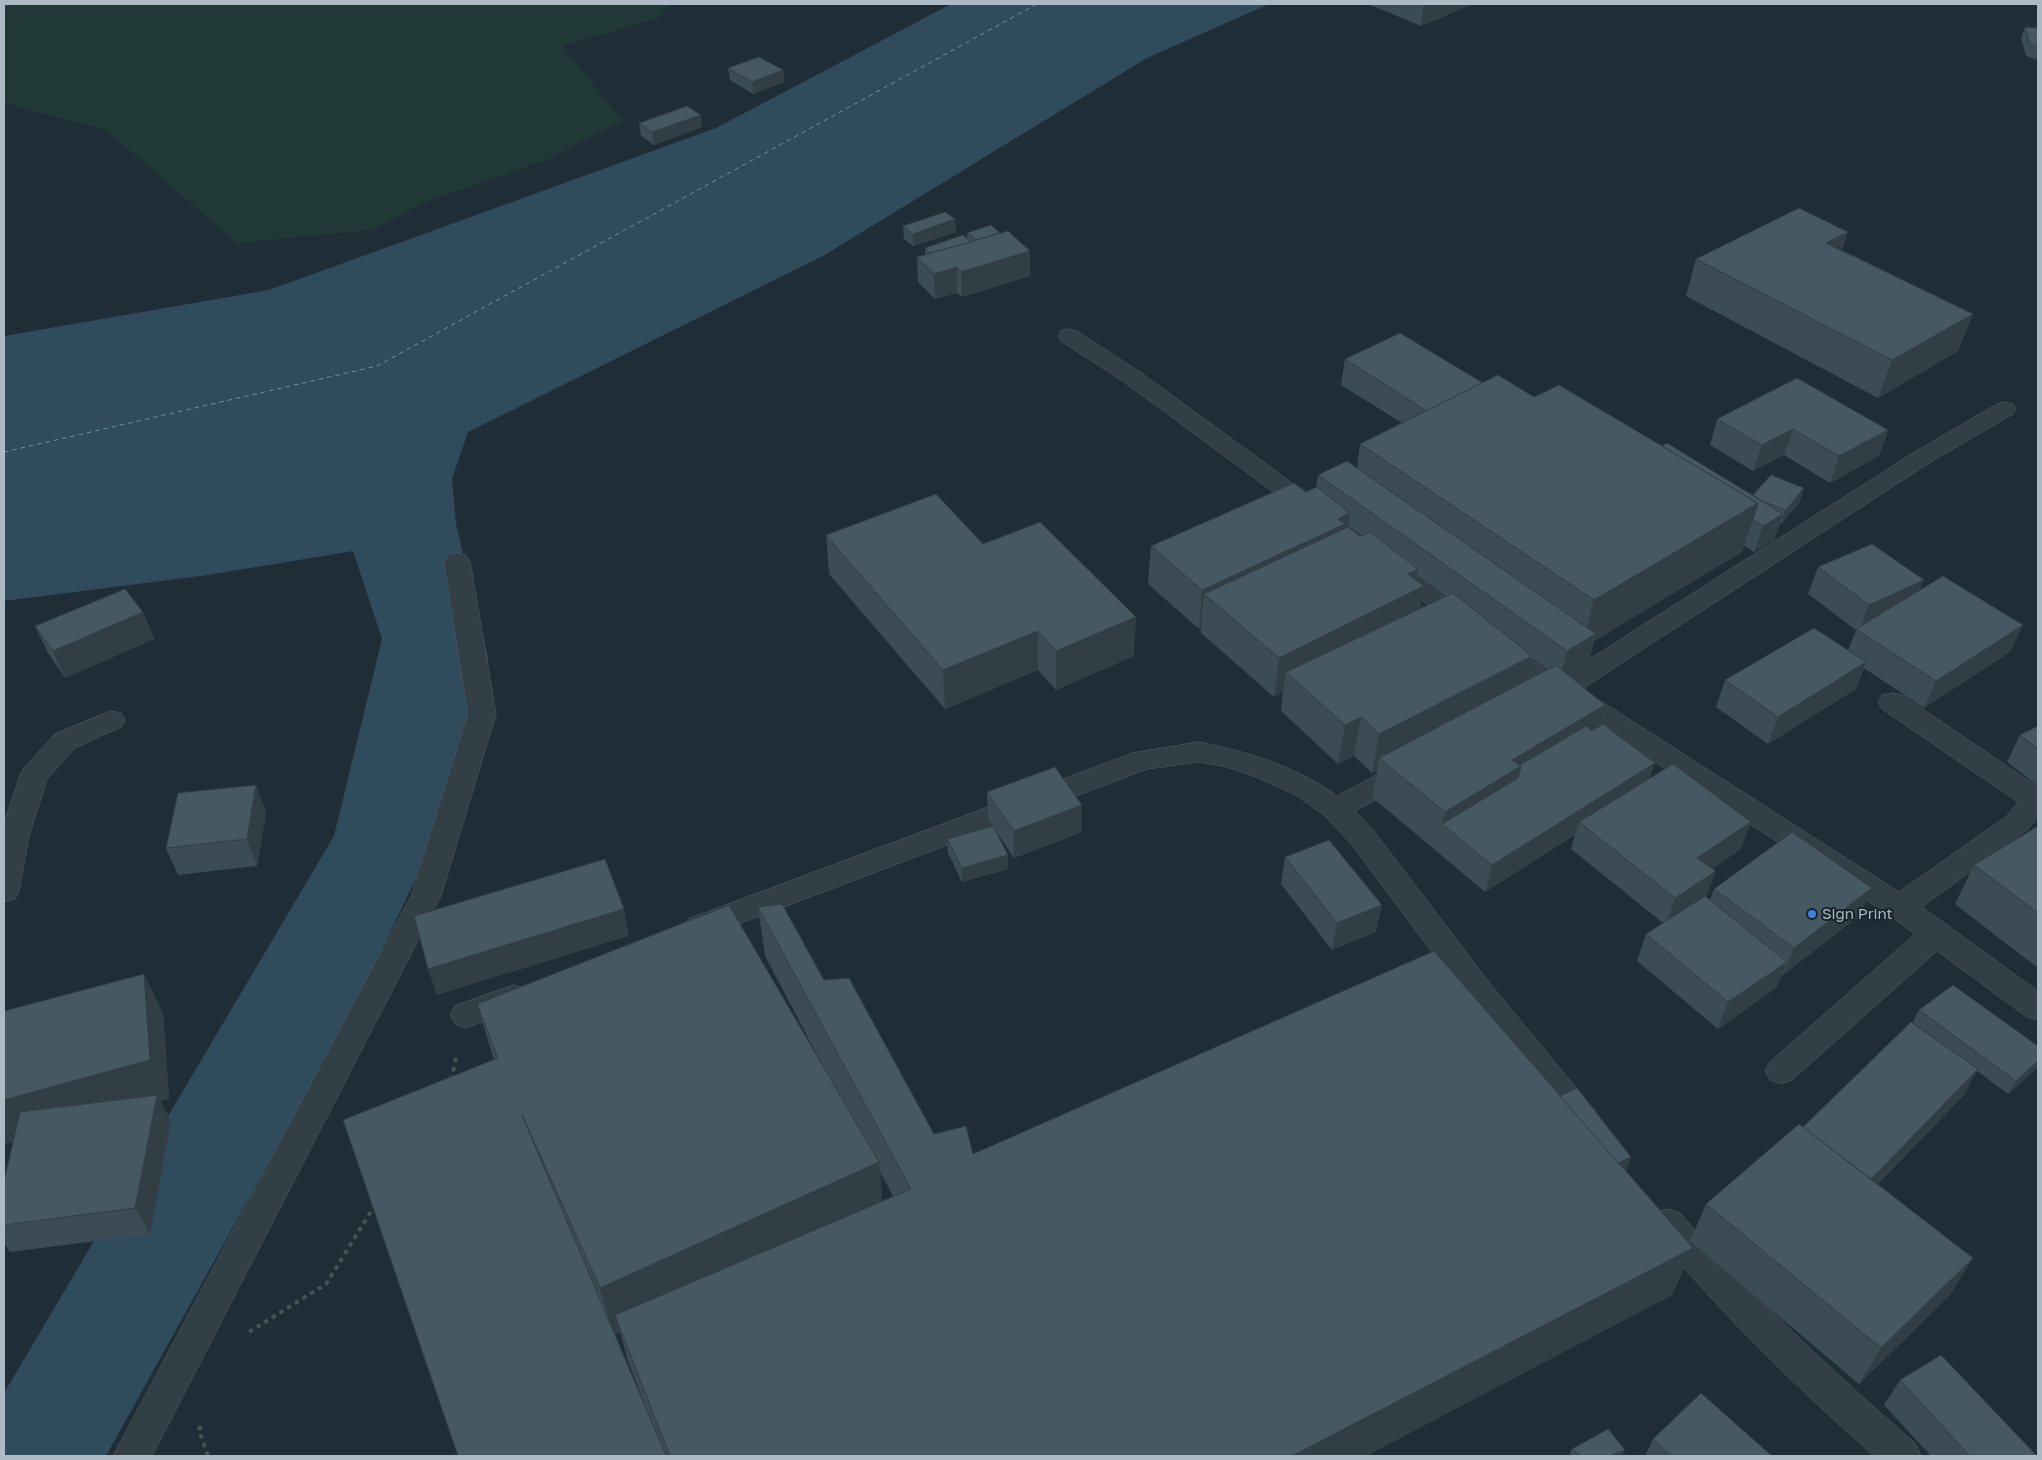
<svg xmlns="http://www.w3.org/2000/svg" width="2042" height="1460" viewBox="0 0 2042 1460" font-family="'Golos Text',sans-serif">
<rect width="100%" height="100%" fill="#1f2d36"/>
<!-- green -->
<polygon fill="#213936" points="4,4 671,4 658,18 563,46 622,121 549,159 426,202 371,230 237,243 106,130 4,103"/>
<!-- water -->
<polygon fill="#304b5c" points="951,4 1269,4 1147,58 823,256 468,432 452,479 456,524 488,658 472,762 348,1020 106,1456 4,1456 4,1393 334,836 382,639 353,551 208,575 4,601 4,336 269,290 716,128"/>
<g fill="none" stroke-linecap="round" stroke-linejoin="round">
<!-- ferry -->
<polyline stroke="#6b92a9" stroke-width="1" stroke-dasharray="4.5 4" stroke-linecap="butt" points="4,452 377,366 1037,4"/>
<defs>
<g id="minor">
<polygon points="1069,329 1077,331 1140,372 1321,504 1324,509 1321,514 1312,516 1303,514 1124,382 1061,341 1058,336 1061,331"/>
<polygon points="2005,402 2013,404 2016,409 2013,414 1929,463 1582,689 1899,892 2007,816 2018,802 1882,709 1878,702 1882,695 1892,693 1902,695 2038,787 2038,817 2027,830 1922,907 2038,991 2038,1020 2027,1017 1937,951 1792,1080 1781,1084 1770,1080 1765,1071 1770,1062 1915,934 1889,915 1562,701 1549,706 1539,704 1535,697 1543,688 1385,574 1381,568 1385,562 1394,560 1403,562 1563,676 1913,453 1997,404"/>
<polygon points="457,553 466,555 470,561 496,714 441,896 152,1456 113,1456 411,896 468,714 444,561 448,555"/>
<polygon points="111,711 121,713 125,720 121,727 75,748 47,779 29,836 19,891 15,899 4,902 4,823 20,775 24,768 55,734"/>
<path d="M1199 742C1248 752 1296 766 1337 796L1397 764 1407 761 1417 764 1421 771 1417 778 1355 811 1373 830 1492 986 1597 1113 1602 1123 1597 1133 1585 1137 1573 1133 1470 1004 1353 846 1325 816 1296 795 1256 777 1227 767 1199 762 1147 769 710 935 699 939 688 935 684 927 688 919 1133 753Z"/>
<polygon points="514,985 525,988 530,997 525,1006 466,1028 455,1024 450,1015 455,1006"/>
<path d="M1668 1209 1680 1213C1752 1297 1832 1371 1915 1443L1921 1456H1874C1796 1387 1722 1315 1656 1235L1651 1224 1656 1213Z"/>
</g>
</defs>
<!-- minor casing -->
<use href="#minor" stroke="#505c65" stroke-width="1"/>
<!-- path -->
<g stroke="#405554" stroke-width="4" stroke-dasharray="4.5 4.5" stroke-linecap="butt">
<polyline points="451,1080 457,1054"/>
<polyline points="249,1332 326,1284 375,1205"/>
<polyline points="201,1426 199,1430 208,1456"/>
</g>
<!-- minor -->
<use href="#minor" fill="#323f46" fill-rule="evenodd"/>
</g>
<!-- wall -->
<g fill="#3c4c54" fill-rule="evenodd">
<polygon points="1368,4 1473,4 1421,26"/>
<polygon points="2025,27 2038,28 2038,60 2026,56 2021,38"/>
<polygon points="728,68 783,70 784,82 753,94 730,80"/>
<polygon points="639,123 702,127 654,145 641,136"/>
<polygon points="955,219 956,232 913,246 904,239 903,226"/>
<polygon points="967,233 1030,276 962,297 957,293 935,299 918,282 917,257 925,255 925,248 967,239"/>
<polygon points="1842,250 1973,314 1958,351 1878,398 1686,296 1696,259"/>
<path d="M1345 359 1483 383 1534 397 1662 446 1753 495 1800 502 1781 524 1780 523 1774 540 1754 552 1744 546 1742 552 1594 641 1589 661 1566 674 1605 705 1598 727 1650 778 1741 849 1712 869 1706 897 1710 900 1714 889 1860 915 1783 975 1782 974 1776 988 1718 1029 1637 961 1646 934 1663 923 1571 849 1575 835 1485 892 1372 797 1377 771 1372 773 1354 756 1338 764 1281 711 1283 692 1274 697 1201 633V628L1199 629 1148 584 1151 546 1316 488 1318 475 1357 468 1360 444 1402 423 1341 385ZM1348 526 1362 536H1360L1348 527ZM1417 575 1446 596 1420 608 1424 586 1416 580ZM1532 658 1548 669 1526 681Z"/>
<polygon points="1717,419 1888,430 1879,456 1830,483 1784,455 1753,471 1710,445"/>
<polygon points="826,535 983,544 1134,656 1056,690 1038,670 945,709 829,574"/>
<polygon points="1818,567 1919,591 2023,625 2010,652 1924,708 1864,668 1856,689 1768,744 1716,707 1725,680 1848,650 1856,630 1808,594"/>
<polygon points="143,612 154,639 65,678 48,653 35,626"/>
<polygon points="2038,726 2038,786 2007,762 2020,735"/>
<polygon points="987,792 1082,832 1014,858 996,831 1008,855 1008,869 962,882 948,853 947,839 993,826 988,819"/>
<polygon points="266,812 257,866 178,875 166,848"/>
<polygon points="2038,826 2038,968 1955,904 1974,865"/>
<polygon points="1285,857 1376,932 1332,950 1281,884"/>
<path d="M758 907 824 980 934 1134 973 1154 1560 1096 1631 1157 1626 1170 1625 1171 1693 1248 1672 1295 1366 1456H458L494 1060 477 1004 826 1072 765 956ZM880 1172 893 1196 882 1201ZM620 1332 628 1361 645 1406 615 1334Z"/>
<polygon points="1919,1010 2038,1046 2038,1067 2008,1094 1977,1071 1963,1096 1878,1184 1973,1258 1950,1295 1859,1384 1690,1241 1706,1204 1803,1127 1912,1023"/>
<polygon points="4,1011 163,1013 169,1099 160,1101 171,1121 150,1234 10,1252 4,1243 4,1181 13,1142 4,1144"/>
<polygon points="1900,1380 2037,1456 1931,1456 1884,1405"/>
<polygon points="1653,1439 1772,1456 1645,1456"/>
<polygon points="1572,1449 1622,1456 1569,1456"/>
</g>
<!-- shaded-wall -->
<g fill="#313e45">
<polygon points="1424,4 1473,4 1421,26"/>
<polygon points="783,70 784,82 753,94 752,82"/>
<polygon points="701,115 702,127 654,145 652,132"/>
<polygon points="955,219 956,232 913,246 913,234"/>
<polygon points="1848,232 1836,268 1826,243"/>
<polygon points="1030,251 1030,276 962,297 961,272"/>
<polygon points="957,267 957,293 935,299 934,274"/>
<polygon points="1973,314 1958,351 1878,398 1892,360"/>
<polygon points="1793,429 1784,455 1753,471 1762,445"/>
<polygon points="1888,430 1879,456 1830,483 1839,456"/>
<polygon points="1804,488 1800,502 1781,524 1786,510"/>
<polygon points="1758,503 1742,552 1594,641 1589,661 1560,678 1567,651 1583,641 1594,600"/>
<polygon points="1350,513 1344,552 1204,594 1201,628 1199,629 1202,590"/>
<polygon points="1783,514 1774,540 1754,552 1763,526"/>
<polygon points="1418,569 1414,591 1424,586 1417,625 1286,672 1283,692 1274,697 1279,658 1408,574"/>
<polygon points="1924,580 1913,607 1859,631 1869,605"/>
<polygon points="143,612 154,639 65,678 53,651"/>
<polygon points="1136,617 1134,656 1056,690 1056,651"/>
<polygon points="2023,625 2010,652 1924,708 1936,681"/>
<polygon points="1038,631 1038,670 945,709 943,670"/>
<polygon points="1532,656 1523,695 1379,758 1377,771 1372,773 1379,734"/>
<polygon points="1866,662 1856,689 1768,744 1778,717"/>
<polygon points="1605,705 1594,744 1442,824 1445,812 1512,760"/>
<polygon points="1361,717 1354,756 1338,764 1345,725"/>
<polygon points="1655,763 1646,790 1579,822 1575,835 1485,892 1492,865"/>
<polygon points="256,785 266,812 257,866 247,839"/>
<polygon points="1082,805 1082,832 1014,858 1014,831"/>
<polygon points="1751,822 1741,849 1688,885 1697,858"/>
<polygon points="1008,855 1008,869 962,882 962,868"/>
<polygon points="1716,871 1706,898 1666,925 1675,898"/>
<polygon points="1872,888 1860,915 1783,975 1794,948"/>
<polygon points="1382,905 1376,932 1332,950 1337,923"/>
<polygon points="624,909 629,936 437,995 428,969"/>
<polygon points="1787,962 1776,988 1718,1029 1728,1002"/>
<polygon points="144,974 163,1013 169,1099 160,1101 171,1121 150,1234 135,1208 156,1102 4,1144 4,1100"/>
<polygon points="2038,1061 2038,1067 2008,1094 2016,1081"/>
<polygon points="1978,1069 1963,1096 1848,1214 1862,1189"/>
<polygon points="1631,1157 1626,1170 1597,1183 1602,1170"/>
<polygon points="879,1162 883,1210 615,1315 620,1332 613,1335 600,1288"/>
<polygon points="1693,1248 1672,1295 1366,1456 1292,1456"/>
<polygon points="1973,1258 1950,1295 1859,1384 1881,1348"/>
<polygon points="1625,1450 1622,1456 1609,1456"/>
</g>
<!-- building -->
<g fill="#465862" stroke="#313e45">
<polygon points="2025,27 2038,28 2038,47 2030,44"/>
<polygon points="759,57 783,70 752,82 728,68"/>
<polygon points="687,106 701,115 652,132 639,123"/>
<polygon points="1799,208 1848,232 1826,243 1973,314 1892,360 1696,259"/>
<polygon points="945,212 955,219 913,234 903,226"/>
<polygon points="991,225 1000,233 976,240 967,233"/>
<polygon points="1008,231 1030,251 961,272 957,267 934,274 917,257"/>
<polygon points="963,235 971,242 930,253 925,248"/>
<polygon points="1400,333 1483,383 1427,411 1345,359"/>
<polygon points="1498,375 1534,397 1559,385 1758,503 1594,600 1360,444"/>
<polygon points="1797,378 1888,430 1839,456 1793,429 1762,445 1717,419"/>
<polygon points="1667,443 1783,514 1763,526 1753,520 1758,503 1662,446"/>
<polygon points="1347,461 1596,634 1567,651 1318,475"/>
<polygon points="1771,475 1804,488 1786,510 1762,501 1753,495"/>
<polygon points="1294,483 1306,492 1317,487 1350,513 1338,519 1345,524 1202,590 1151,546"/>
<polygon points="936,494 983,544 1040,522 1136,617 1056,651 1038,631 943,670 826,535"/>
<polygon points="1348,527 1360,536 1370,532 1418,569 1408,574 1424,586 1279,658 1204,594"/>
<polygon points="1872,544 1924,580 1869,605 1818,567"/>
<polygon points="1943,576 2023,625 1936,681 1856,629"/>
<polygon points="125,589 143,612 53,651 35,626"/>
<polygon points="1453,593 1532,656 1379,734 1361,717 1345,725 1286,672"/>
<polygon points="1814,628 1866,662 1778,717 1725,680"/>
<polygon points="1556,665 1605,705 1512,760 1521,766 1445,812 1379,758"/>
<polygon points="1603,724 1655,763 1492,865 1442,824 1518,778 1521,766 1520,765 1586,726 1592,731"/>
<polygon points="2038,726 2038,749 2020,735"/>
<polygon points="1673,764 1751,822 1697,858 1716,871 1675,898 1579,822"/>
<polygon points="1055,767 1082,805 1014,831 987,792"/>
<polygon points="256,785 247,839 166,848 178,793"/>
<polygon points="993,826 1008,855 962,868 947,839"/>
<polygon points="2038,826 2038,913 1974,865"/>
<polygon points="1792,832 1872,888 1794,948 1714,889"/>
<polygon points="1329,840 1382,905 1337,923 1285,857"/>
<polygon points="605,859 624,909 428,969 414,916"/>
<polygon points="1705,896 1787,962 1728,1002 1646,934"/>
<polygon points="782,904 824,980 849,978 934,1134 966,1126 973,1154 1434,951 1693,1248 1292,1456 670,1456 615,1315 911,1189 758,907"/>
<polygon points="729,905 879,1162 600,1288 522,1115 666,1456 458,1456 343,1120 498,1058 477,1004"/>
<polygon points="144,974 150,1060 4,1100 4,1011"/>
<polygon points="1953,985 2038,1046 2038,1061 2016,1081 1919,1010"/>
<polygon points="1911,1022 1978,1069 1871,1179 1803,1127"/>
<polygon points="1577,1088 1631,1157 1618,1163 1560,1096"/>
<polygon points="157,1095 135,1208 4,1225 4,1181 20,1112"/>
<polygon points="1799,1124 1973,1258 1881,1348 1706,1204"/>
<polygon points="1941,1355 2037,1456 1970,1456 1900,1380"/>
<polygon points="1701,1393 1772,1456 1673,1456 1669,1454 1653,1439"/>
<polygon points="1608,1429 1625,1450 1609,1456 1581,1456 1572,1449"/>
<polygon points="1670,1453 1673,1456 1664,1456"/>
</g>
<!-- markers -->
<circle fill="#3f7fe0" stroke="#18232b" stroke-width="2" cx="1812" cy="914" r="5"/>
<g text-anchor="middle" stroke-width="4" stroke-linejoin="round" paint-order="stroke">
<!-- poi labels -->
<g font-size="15" fill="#acbac4" stroke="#18232b" text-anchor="start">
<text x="1822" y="919">Sign Print</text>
</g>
</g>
<!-- border -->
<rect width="2042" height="1460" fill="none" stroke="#acbac4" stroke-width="10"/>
</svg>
